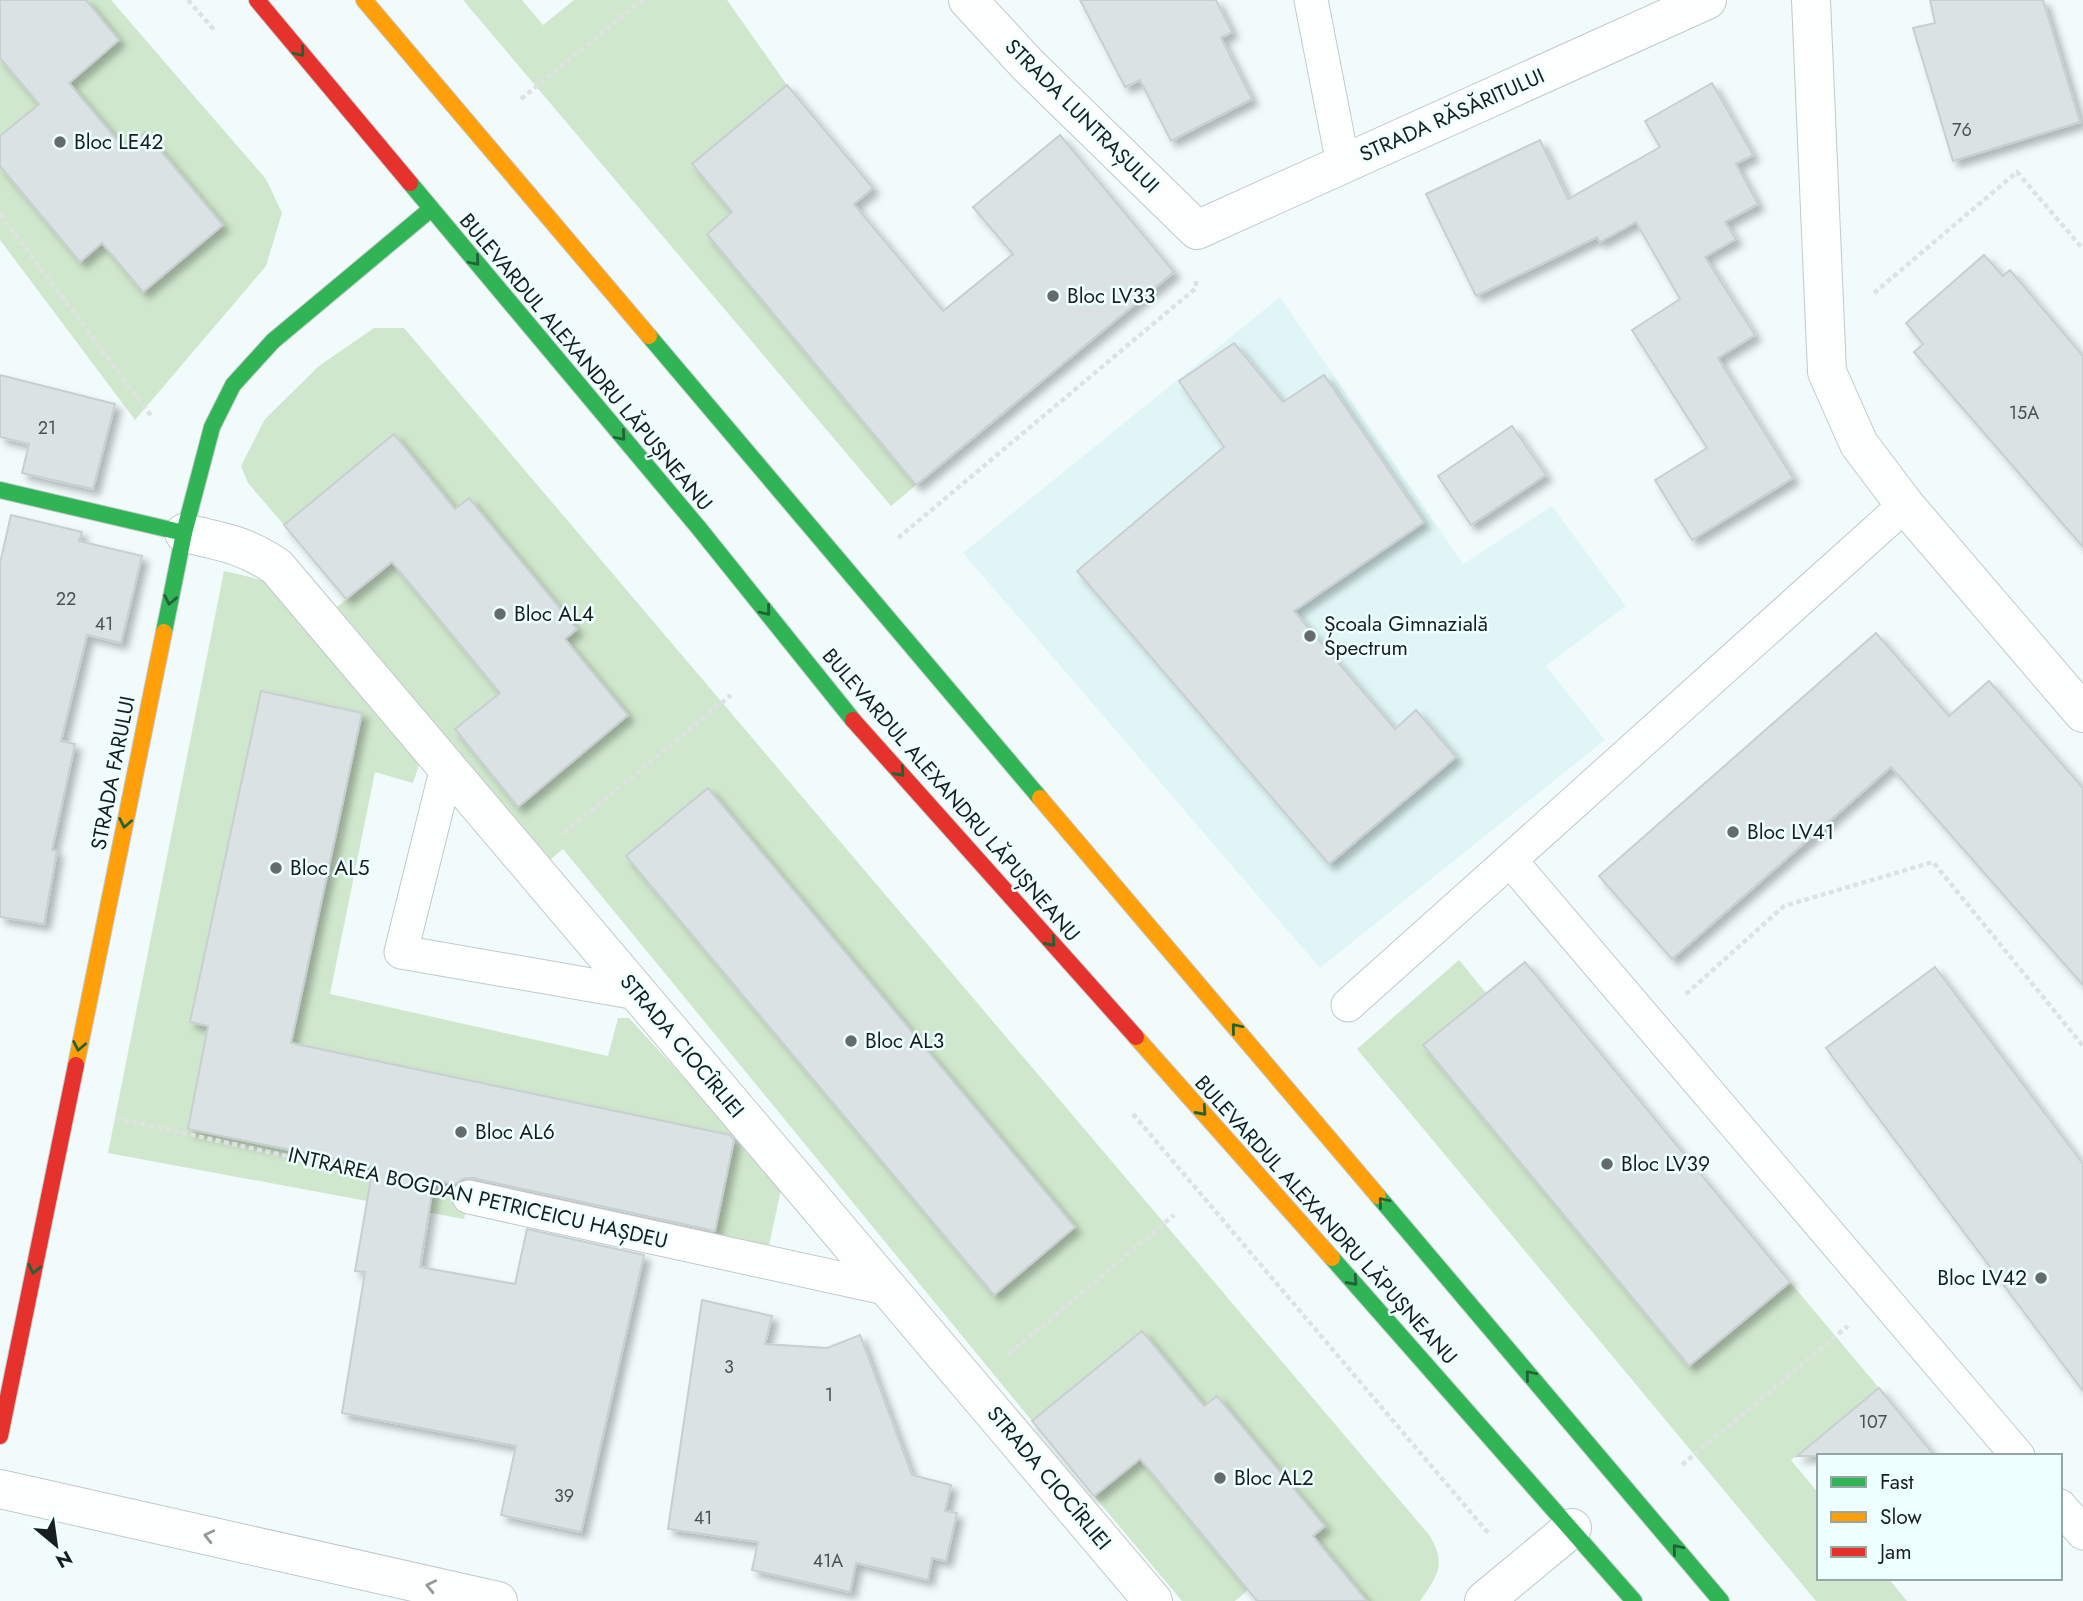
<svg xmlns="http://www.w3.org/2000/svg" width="2083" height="1601" viewBox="0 0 2083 1601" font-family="Jost,sans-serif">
<defs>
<filter id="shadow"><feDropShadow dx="6" dy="6" stdDeviation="3.5" flood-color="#0004"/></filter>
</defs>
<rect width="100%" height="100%" fill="#f2fbfb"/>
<!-- built -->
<polygon fill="#e0f6f6" points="1280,297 1463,564 1552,506 1626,606 1546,666 1605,740 1320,968 963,553"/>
<!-- green -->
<g fill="#cfe7cc">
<polygon points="86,0 111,0 266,179 282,213 266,266 135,420 0,240 0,166 80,261 145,133 125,149 69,83"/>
<polygon points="463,0 522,0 543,25 574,0 727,0 787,85 693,163 732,212 707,234 916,485 891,506"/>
<polygon points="0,58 39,104 0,136"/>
<path d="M374 328H404L1430 1536C1447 1566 1437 1576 1420 1601H1367L1313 1536 1324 1526 1217 1396 1204 1406 1142 1331 1032 1421 563 849 550 860 337 607 392 562 500 693 455 729 518 807 628 715 565 639 577 629 469 499 455 509 394 434 284 525 248 483 241 466 265 419 319 366Z"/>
<polygon points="224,571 266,581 420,762 413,783 375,772 330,994 608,1056 618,1018 629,1018 782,1185 768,1250 713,1238 734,1136 291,1043 362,713 262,691 190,1022 208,1026 188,1128 471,1187 464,1219 108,1153"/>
<polygon points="1459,960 1486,993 1424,1046 1689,1366 1790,1282 1879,1388 1791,1460 1819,1494 1819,1578 1888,1578 1907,1601 1816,1601 1357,1049"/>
<polygon points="1140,1459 1248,1590 1235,1601 1182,1601 1094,1496"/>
</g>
<!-- building -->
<g fill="#dbe2e4" stroke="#c8cfd1" stroke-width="2" filter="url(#shadow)">
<polygon points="0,0 86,0 119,40 69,83 125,149 145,132 223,225 143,292 102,243 80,262 0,166 0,136 39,104 0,58"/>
<polygon points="1080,0 1216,0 1232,32 1221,38 1252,99 1171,141 1140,80 1125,87"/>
<polygon points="1930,0 2043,0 2080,122 1953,161 1913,28 1935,23"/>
<polygon points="1712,83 1753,155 1736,164 1758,204 1725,222 1736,239 1705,257 1755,335 1718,358 1793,478 1692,540 1655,480 1707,448 1632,330 1680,299 1636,222 1600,242 1597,237 1476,296 1426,194 1540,140 1568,199 1660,147 1645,121"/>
<polygon points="787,85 873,188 854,204 943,311 1013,254 973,207 1060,135 1174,272 916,485 707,234 732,212 692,164"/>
<polygon points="1984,255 2003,276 2010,270 2083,356 2083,547 1914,352 1923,344 1906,323"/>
<polygon points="1234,343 1283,402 1324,375 1424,522 1294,611 1395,729 1416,710 1456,757 1329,864 1077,571 1224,447 1179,381"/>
<polygon points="0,375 115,404 93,489 22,473 29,444 0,437"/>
<polygon points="1512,426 1546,475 1471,525 1438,476"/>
<polygon points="394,434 455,509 469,498 577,629 565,639 628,715 518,807 455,729 500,693 392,562 346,599 284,525"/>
<polygon points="11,515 82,532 79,541 142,556 121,643 87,635 61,741 75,744 52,850 57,851 44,924 0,917 0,563"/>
<polygon points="1876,633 1949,716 1989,681 2083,788 2083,985 1891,767 1672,959 1599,876"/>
<polygon points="261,691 362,713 291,1043 730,1135 734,1140 715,1231 473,1178 463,1179 455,1184 434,1180 420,1267 515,1284 527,1229 644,1255 581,1532 501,1515 516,1446 342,1413 365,1272 355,1271 373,1167 188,1129 208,1026 190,1022"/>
<polygon points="708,788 1075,1227 994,1295 626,856"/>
<polygon points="1525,962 1790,1282 1689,1366 1423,1045"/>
<polygon points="1935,967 2083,1164 2083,1391 1826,1048"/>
<polygon points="702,1300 772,1316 765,1344 827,1348 860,1335 912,1475 951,1485 945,1511 957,1513 946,1561 932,1558 928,1580 856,1563 850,1592 752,1570 758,1542 668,1529"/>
<polygon points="1142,1331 1204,1406 1217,1396 1325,1526 1313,1536 1367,1601 1257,1601 1140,1459 1094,1496 1032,1421"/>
<polygon points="1879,1388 1935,1456 1797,1456"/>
</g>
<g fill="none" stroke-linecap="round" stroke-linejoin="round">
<defs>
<g id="lane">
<polyline points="1311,0 1343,164"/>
<polyline points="1905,505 1510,860 2018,1456"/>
<polyline points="447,767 401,952 637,993"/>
<polyline points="1348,1005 1510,860"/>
<polyline points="469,1197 889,1289"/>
<polyline points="2060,1506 2083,1533"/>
</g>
<g id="street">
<polyline points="968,0 1026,63 1197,230 1707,0"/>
<polyline points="1811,0 1827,372 1859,444 1905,505 2083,713"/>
<path d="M184 533C220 541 246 545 277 567L1153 1601"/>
<polyline points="0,1489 498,1601"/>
<polyline points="1484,1601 1572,1528"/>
</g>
<g id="fast">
<polyline points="410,183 698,527 853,720"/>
<polyline points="649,336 1040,798"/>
<polyline points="0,490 184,533"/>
<polyline points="164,632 184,533 212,427 233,385 273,341 431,209"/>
<polyline points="1378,1196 1721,1601"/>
<polyline points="1332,1258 1634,1601"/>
</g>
<g id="slow">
<polyline points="364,0 649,336"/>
<polyline points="1040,798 1378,1196"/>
<polyline points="1136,1037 1332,1258"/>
<polyline points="76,1065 164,632"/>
</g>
<g id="jam">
<polyline points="257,0 410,183"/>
<polyline points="853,720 1136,1037"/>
<polyline points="0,1436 76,1065"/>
</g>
</defs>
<!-- lane casing -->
<use href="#lane" stroke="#c2c9c9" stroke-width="35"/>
<!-- street casing -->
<use href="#street" stroke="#c2c9c9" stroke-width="40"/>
<!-- fast casing -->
<use href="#fast" stroke="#c2c9c9" stroke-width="18"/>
<!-- slow casing -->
<use href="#slow" stroke="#c2c9c9" stroke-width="18"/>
<!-- jam casing -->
<use href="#jam" stroke="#c2c9c9" stroke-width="18"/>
<!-- path -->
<g stroke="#dee2e2" stroke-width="4.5" stroke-dasharray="5 3.5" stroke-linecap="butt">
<polyline points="188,0 215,31"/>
<polyline points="521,99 642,0"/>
<polyline points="0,214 152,417"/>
<polyline points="1874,293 2017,172 2083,249"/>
<polyline points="898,538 1196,288 1196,278"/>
<polyline points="564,833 731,695"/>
<polyline points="1686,994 1784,906 1933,862 2083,1046"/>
<polyline points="1133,1114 1489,1534"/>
<polyline points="116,1118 425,1187"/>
<polyline points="1009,1354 1174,1215"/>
<polyline points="1682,1465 1848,1326"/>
</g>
<!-- lane -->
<use href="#lane" stroke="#fdfefe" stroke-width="33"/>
<!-- street -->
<use href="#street" stroke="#fdfefe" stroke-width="38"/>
<!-- fast -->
<use href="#fast" stroke="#30b455" stroke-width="16"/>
<!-- slow -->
<use href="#slow" stroke="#ff9f0a" stroke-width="16"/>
<!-- jam -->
<use href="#jam" stroke="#e5322d" stroke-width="16"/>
</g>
<!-- one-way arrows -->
<defs><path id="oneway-chevron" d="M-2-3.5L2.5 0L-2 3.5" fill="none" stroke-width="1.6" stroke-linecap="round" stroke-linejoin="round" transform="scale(1.75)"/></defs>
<g stroke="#226237">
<use href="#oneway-chevron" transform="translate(300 52) rotate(50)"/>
<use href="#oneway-chevron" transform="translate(475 261) rotate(50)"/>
<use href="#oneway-chevron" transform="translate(621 436) rotate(50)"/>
<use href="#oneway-chevron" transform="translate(170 600) rotate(101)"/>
<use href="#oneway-chevron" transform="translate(766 611) rotate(51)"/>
<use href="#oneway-chevron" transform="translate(900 772) rotate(48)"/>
<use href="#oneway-chevron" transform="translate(125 823) rotate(101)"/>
<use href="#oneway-chevron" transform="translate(1051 942) rotate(48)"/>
<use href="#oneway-chevron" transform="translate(1236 1028) rotate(-130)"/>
<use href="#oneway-chevron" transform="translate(79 1046) rotate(101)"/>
<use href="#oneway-chevron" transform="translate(1202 1111) rotate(48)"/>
<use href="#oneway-chevron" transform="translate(1383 1202) rotate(-130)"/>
<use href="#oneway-chevron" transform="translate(34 1269) rotate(102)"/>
<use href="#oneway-chevron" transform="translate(1353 1281) rotate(48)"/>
<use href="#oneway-chevron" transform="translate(1530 1375) rotate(-130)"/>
<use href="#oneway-chevron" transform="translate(1677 1549) rotate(-130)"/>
</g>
<g stroke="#959999">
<use href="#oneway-chevron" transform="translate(209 1536) rotate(-167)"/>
<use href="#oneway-chevron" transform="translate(431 1586) rotate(-167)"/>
</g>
<!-- markers -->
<g fill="#636b6b" stroke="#eff" stroke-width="2.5">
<circle cx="60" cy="142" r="7"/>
<circle cx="1053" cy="296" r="7"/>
<circle cx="500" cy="614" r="7"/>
<circle cx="1310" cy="636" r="7"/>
<circle cx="1733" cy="832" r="7"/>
<circle cx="276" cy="868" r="7"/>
<circle cx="851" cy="1041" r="7"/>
<circle cx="461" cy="1132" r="7"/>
<circle cx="1607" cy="1164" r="7"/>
<circle cx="2041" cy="1278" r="7"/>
<circle cx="1220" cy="1478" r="7"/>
</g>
<g text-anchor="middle" stroke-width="5" stroke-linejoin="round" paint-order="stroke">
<!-- number labels -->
<g font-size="18" fill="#495152">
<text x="1962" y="136">76</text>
<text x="2024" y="419">15A</text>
<text x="47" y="434">21</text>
<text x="66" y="605">22</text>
<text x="104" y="630">41</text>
<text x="729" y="1373">3</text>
<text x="829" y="1401">1</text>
<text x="1873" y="1428">107</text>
<text x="564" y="1502">39</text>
<text x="703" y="1524">41</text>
<text x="828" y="1567">41A</text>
</g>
<!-- street labels -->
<g font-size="21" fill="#161e1e" stroke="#eff">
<text transform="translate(1452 115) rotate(-24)" y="7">STRADA RĂSĂRITULUI</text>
<text transform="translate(1082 116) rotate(45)" y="7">STRADA LUNTRAȘULUI</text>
<text transform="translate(586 362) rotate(50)" y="7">BULEVARDUL ALEXANDRU LĂPUȘNEANU</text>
<text transform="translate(113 773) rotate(-79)" y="7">STRADA FARULUI</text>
<text transform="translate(951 795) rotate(49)" y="7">BULEVARDUL ALEXANDRU LĂPUȘNEANU</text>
<text transform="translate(682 1046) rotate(50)" y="7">STRADA CIOCÎRLIEI</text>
<text transform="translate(478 1198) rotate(13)" y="7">INTRAREA BOGDAN PETRICEICU HAȘDEU</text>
<text transform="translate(1326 1220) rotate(48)" y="7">BULEVARDUL ALEXANDRU LĂPUȘNEANU</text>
<text transform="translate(1049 1478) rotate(50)" y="7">STRADA CIOCÎRLIEI</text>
</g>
<!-- poi labels -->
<g font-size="21" fill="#161e1e" stroke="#eff" text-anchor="start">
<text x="74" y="149">Bloc LE42</text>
<text x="1067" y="303">Bloc LV33</text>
<text x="514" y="621">Bloc AL4</text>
<text x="1324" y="631">Școala Gimnazială<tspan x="1324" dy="24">Spectrum</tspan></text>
<text x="1747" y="839">Bloc LV41</text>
<text x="290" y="875">Bloc AL5</text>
<text x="865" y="1048">Bloc AL3</text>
<text x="475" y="1139">Bloc AL6</text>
<text x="1621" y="1171">Bloc LV39</text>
<text x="2027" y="1285" text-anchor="end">Bloc LV42</text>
<text x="1234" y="1485">Bloc AL2</text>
</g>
</g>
<!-- legend -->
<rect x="1817" y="1454" width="245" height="126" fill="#eeffff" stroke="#98a5a5" stroke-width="2"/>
<rect x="1831" y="1477" width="35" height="10" fill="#30b455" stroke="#98a5a5" stroke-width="2"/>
<text x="1880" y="1489" font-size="21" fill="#161e1e">Fast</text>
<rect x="1831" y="1512" width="35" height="10" fill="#ff9f0a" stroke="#98a5a5" stroke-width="2"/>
<text x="1880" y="1524" font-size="21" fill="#161e1e">Slow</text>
<rect x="1831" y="1547" width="35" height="10" fill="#e5322d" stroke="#98a5a5" stroke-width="2"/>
<text x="1880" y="1559" font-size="21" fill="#161e1e">Jam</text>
<!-- north arrow -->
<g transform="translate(56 1545) rotate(151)" stroke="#eeffff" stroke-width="5" paint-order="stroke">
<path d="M0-5L12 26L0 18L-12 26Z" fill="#161e1e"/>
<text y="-10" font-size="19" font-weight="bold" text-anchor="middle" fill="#161e1e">N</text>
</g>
</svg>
